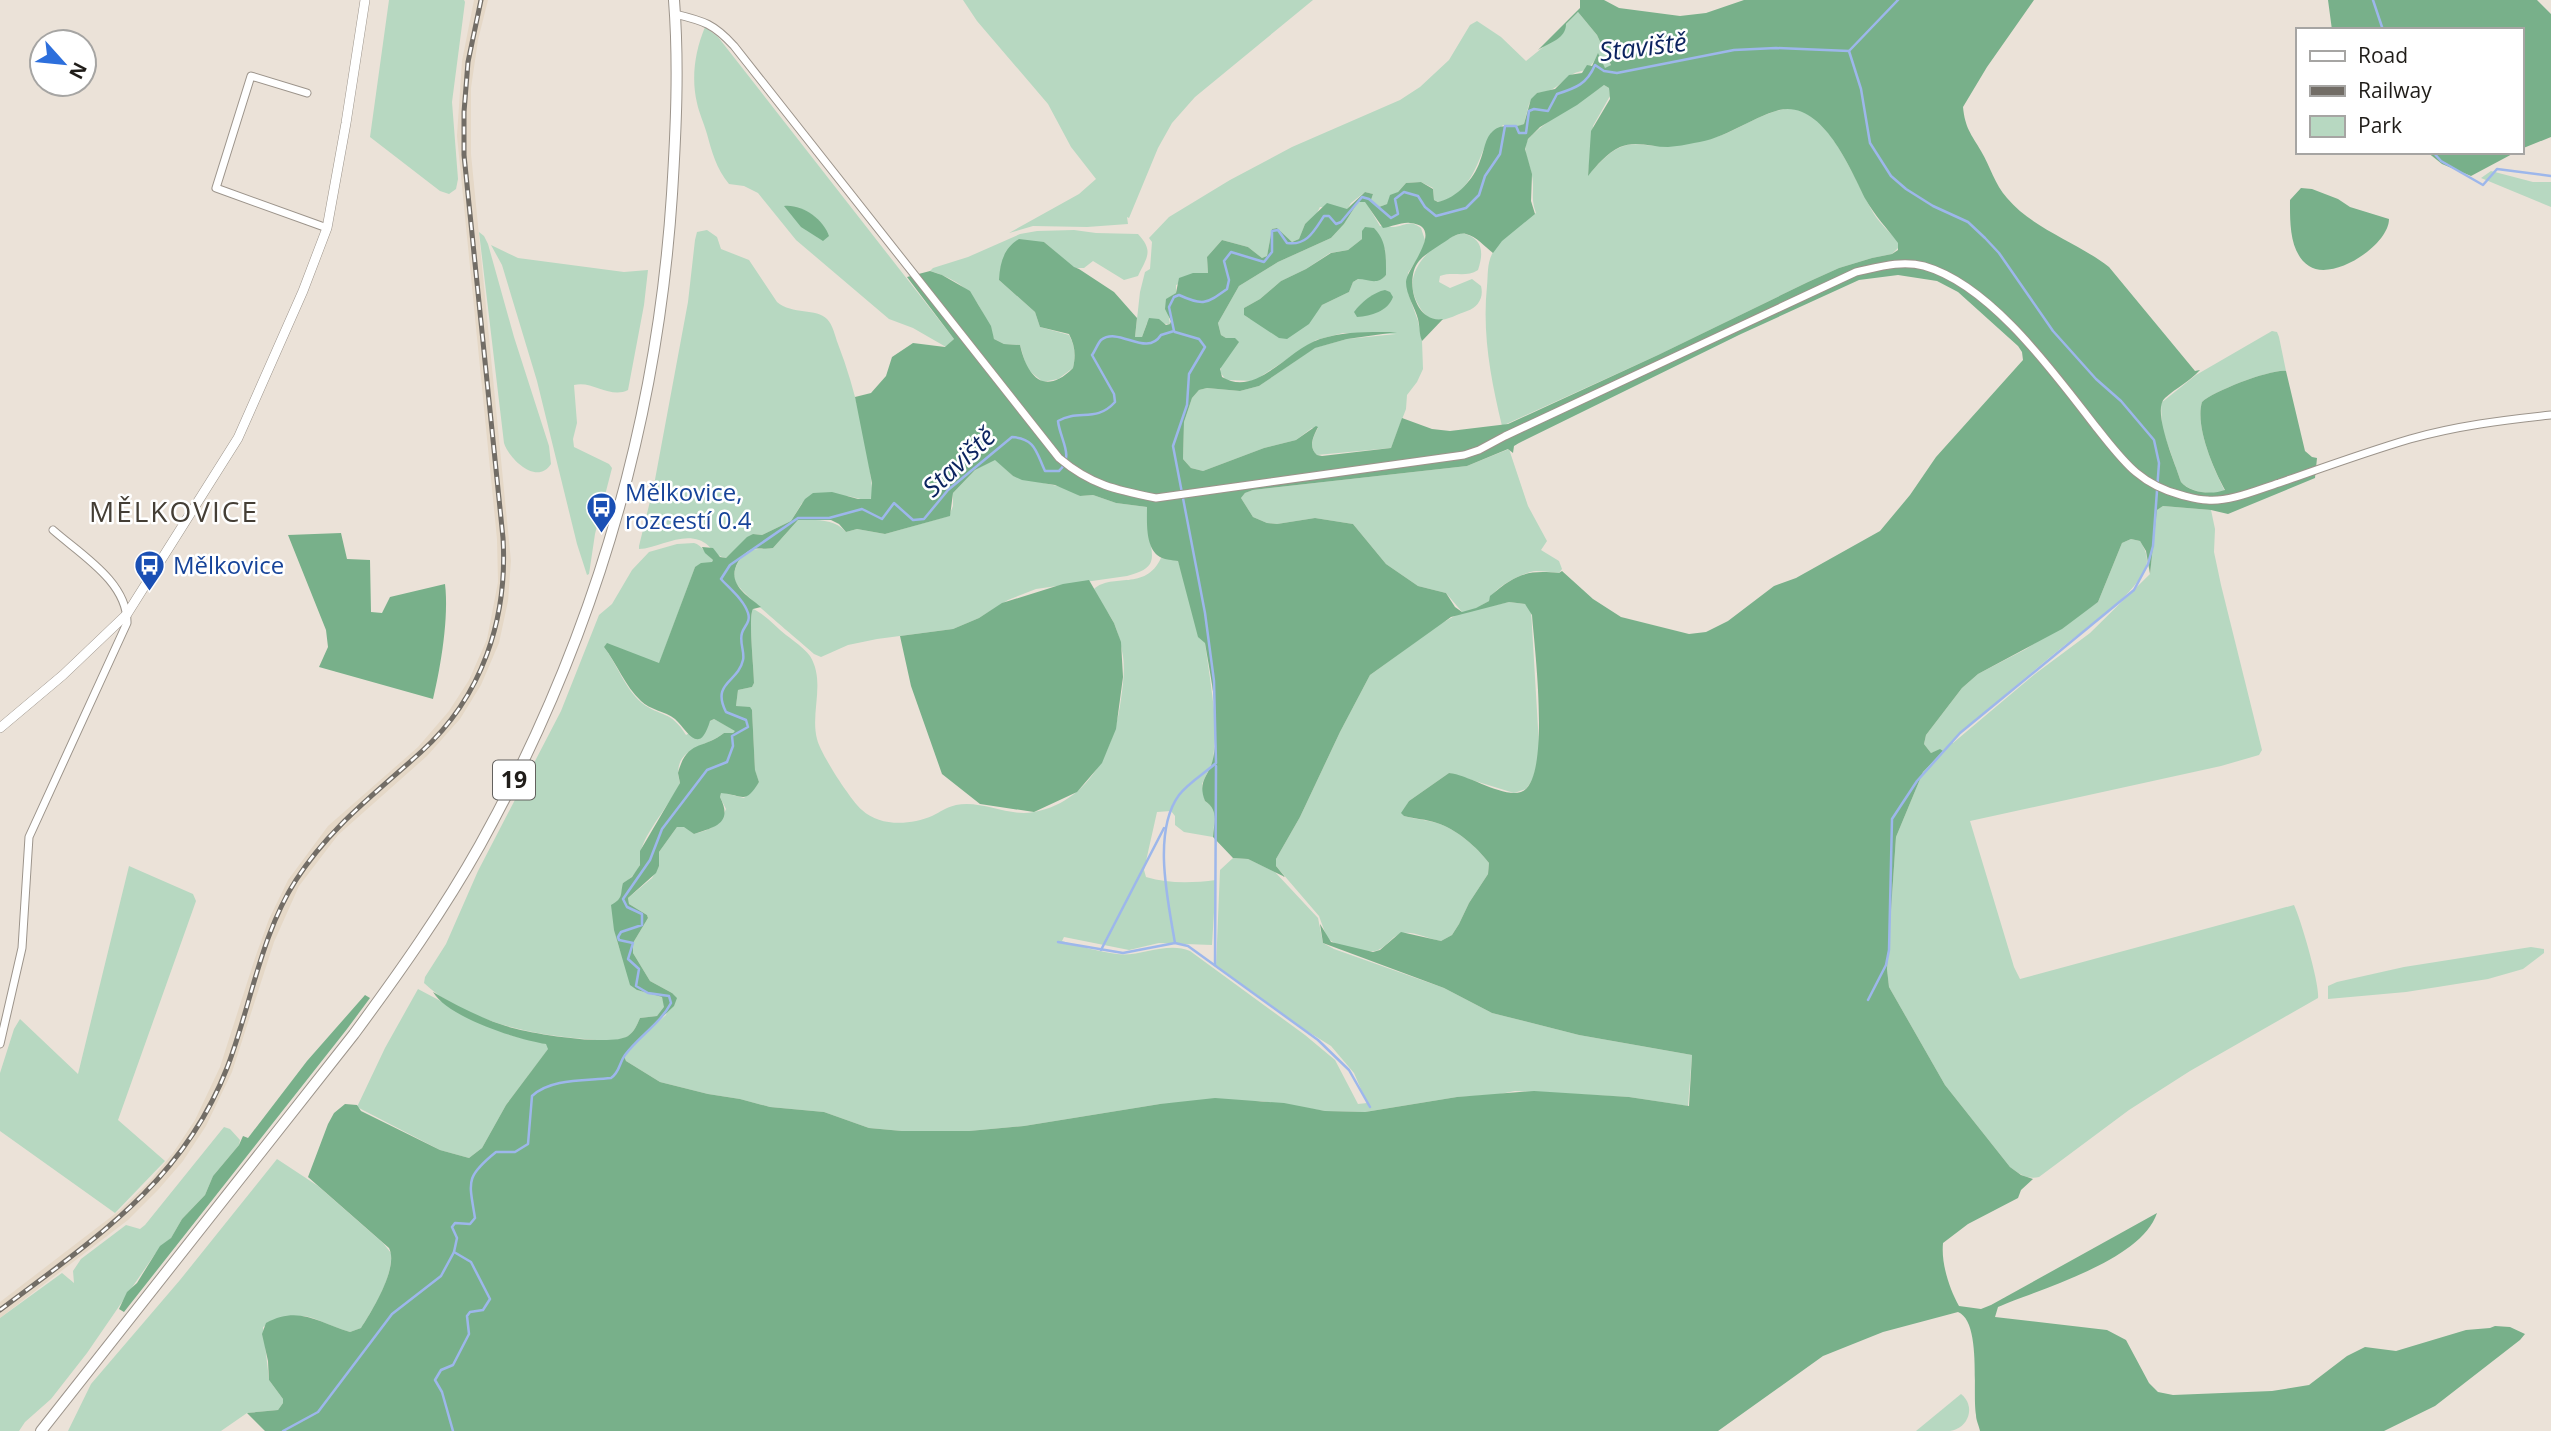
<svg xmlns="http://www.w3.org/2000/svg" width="2551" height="1431" viewBox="0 0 2551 1431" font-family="'Open Sans',sans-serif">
<rect width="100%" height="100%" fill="#ebe2d8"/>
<!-- built -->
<polygon fill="#e5d8c7" points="474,0 488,0 478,40 471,88 471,154 511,561 508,601 499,643 481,685 460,719 427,756 338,835 299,886 274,942 232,1072 206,1126 183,1161 158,1190 128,1220 0,1318 0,1302 120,1210 149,1182 173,1153 195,1120 220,1067 255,958 269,919 288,880 328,826 418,747 449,711 469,680 487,639 498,582 497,539 457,136 462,61"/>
<!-- green -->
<g fill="#b7d8c1" fill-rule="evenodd">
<polygon points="389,0 464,0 465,2 452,102 458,179 456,189 449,194 440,191 370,137"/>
<polygon points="963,0 1313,0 1195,97 1172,123 1158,148 1129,218 1127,217 1128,224 1087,227 1033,226 1009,233 1079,194 1096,179 1071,147 1048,104 977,21"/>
<path d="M1578 12 1597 35 1611 65 1605 69 1598 54C1586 78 1581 66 1567 78 1556 87 1552 92 1537 93L1529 104 1524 124 1519 126 1503 125C1496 133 1486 143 1482 153 1474 174 1463 197 1439 202L1434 200 1433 188 1421 182 1406 183 1387 204 1379 207 1371 200 1373 194 1365 192 1351 203 1347 210 1320 207 1316 215 1305 224 1299 239 1292 242 1277 228 1272 229 1267 256 1262 258 1248 247 1222 240 1207 257 1208 273 1176 285V293L1166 300 1170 324 1147 323 1142 337H1135L1140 292 1145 272 1150 269 1152 242 1149 238 1169 217 1230 180 1292 147 1400 100 1420 87 1449 60 1470 25 1477 21 1501 37 1526 61 1547 44Z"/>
<path d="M705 27 718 37 954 339 946 347 913 328 889 319 796 240 758 193 744 186 729 184C716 168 712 152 707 134 704 123 699 113 697 103 691 78 695 51 705 27Z"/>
<path d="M1604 85 1609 88 1610 96 1593 126 1588 175C1598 165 1608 152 1621 147 1635 141 1649 147 1663 146 1680 145 1700 142 1716 137 1741 130 1781 98 1806 112 1836 129 1857 185 1874 214 1881 225 1891 233 1899 243V247L1892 254 1872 258 1839 268 1808 282 1658 355 1502 426C1491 380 1482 334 1487 286 1488 275 1487 264 1492 254 1501 237 1520 223 1536 213 1530 197 1535 191 1532 176 1531 167 1523 152 1526 144 1529 130 1589 96 1604 85Z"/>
<polygon points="2491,171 2533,182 2551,182 2551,207 2481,178"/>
<path d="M1365 201 1380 226C1384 226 1388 227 1393 227 1405 226 1410 219 1421 228L1425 240 1422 252 1408 273V293L1418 321 1422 341 1423 369 1417 382 1407 395 1406 409 1391 448 1317 455C1308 447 1313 437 1318 428H1312L1296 440 1264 448 1203 471 1191 468 1183 459 1184 422 1192 398 1199 390 1207 388 1240 391 1259 386 1314 348 1347 339 1396 334 1343 333 1316 340 1254 381 1226 380 1220 372 1226 338 1221 335 1218 323 1239 286 1278 262 1331 238 1344 224 1358 202ZM1362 239 1385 249 1386 275 1383 278 1358 279 1353 282 1349 292 1322 305 1318 310 1250 319 1244 315V308L1260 299 1281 281 1306 269 1330 253 1348 250Z"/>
<path d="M707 230 717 237 721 249 749 260 777 302C792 315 817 308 827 319 833 325 835 336 838 344 856 390 868 446 873 496L869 501 848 496 802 503 791 521 762 535 753 534 726 558C715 557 711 544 699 540 680 533 658 548 639 549V546L654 485 688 302 695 240 697 232Z"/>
<path d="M1074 230 1096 233 1138 234C1154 251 1147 257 1138 276L1124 280 1093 261 1084 268H1074L1044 242 999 280 1035 312 1040 327 1069 335C1075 346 1076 355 1073 368L1058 379 1043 382 1027 369 1020 345 1004 344 994 339C980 303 971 283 930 271L933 268 968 257 1020 234 1037 231Z"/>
<path d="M479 232 484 236 488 244 514 337 549 446 551 464C537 486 509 459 504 443Z"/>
<path d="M1462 233C1483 238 1484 252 1478 270 1466 278 1453 271 1440 276L1439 282 1450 288 1472 279 1481 286C1484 298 1478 307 1467 311 1458 314 1444 322 1435 320 1428 319 1422 312 1419 306 1398 273 1432 242 1462 233Z"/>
<path d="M491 245 518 258 624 272 648 270 644 305 628 390C610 399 592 380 574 385L577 423 573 439 574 447 609 464 612 468 595 534 589 574 587 575 577 544 537 381 502 265Z"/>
<path d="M2272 331 2277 332 2279 337 2286 371C2271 369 2214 391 2202 402 2195 426 2213 468 2225 491 2212 495 2191 493 2181 482L2162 428 2161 403 2196 375Z"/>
<path d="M1509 449 1528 506 1547 541 1541 550 1559 561 1562 569 1559 573C1552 572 1543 571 1536 571 1523 572 1492 588 1489 601L1473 610 1509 602 1525 604 1531 610 1539 745 1538 760 1533 779 1526 789 1514 793 1449 773 1409 801 1402 813 1404 816C1415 819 1426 820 1437 823 1456 829 1477 847 1489 863L1488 874 1469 903 1459 924 1452 935 1441 941C1429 939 1414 931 1403 933 1393 935 1389 944 1380 949 1369 956 1337 947 1327 938L1319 916 1276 866V859L1300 817 1340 732 1370 675 1440 624 1462 612 1446 593 1418 586 1386 564 1353 524 1315 518 1277 524 1267 523 1253 517 1241 498 1245 493 1253 490 1467 466Z"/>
<path d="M995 459 1013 476 1066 488 1080 496 1093 495 1116 503 1147 507C1147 516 1147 525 1149 535 1154 561 1156 568 1127 576L1036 589 1008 600 979 618 953 629 877 639 848 645 821 657 814 654C801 642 738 591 735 581 731 570 741 554 751 550 758 548 766 550 773 548L798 520C816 520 834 518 846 532L857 529 885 534 949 516 953 506V493L975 470Z"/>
<path d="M2163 506 2211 510 2215 529 2214 552 2221 585 2262 750 2259 755 2221 766 1970 821 2014 967 2020 979 2294 905C2301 920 2320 985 2318 998L2190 1071 2129 1110 2039 1177C2028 1180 2019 1174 2010 1167L1945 1085 1889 987 1887 969 1896 837 1923 772 1940 750 1931 753 1924 744 1926 735 1962 688 1978 674 2026 649 2098 602 2122 543 2131 539 2140 541C2146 550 2150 561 2144 571 2130 599 2090 625 2065 645 2027 676 1990 707 1953 740V743L2035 674 2090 633 2150 574 2157 510Z"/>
<path d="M694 543C702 545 706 554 713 560L712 563 695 567 659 664 604 647C617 664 625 689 642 703 660 717 671 710 686 735L714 719 736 731 733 733H724C706 748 670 747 680 783 672 802 645 832 641 851 640 854 641 858 641 862 638 871 631 879 623 883 624 897 616 912 615 926 614 942 630 974 637 990L662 997 665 1007 657 1016 640 1018C637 1025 634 1032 628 1036 617 1043 598 1040 585 1039 532 1035 464 1021 424 983L425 977 446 944 478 871 561 711 599 615 612 604 632 570 649 552 677 544Z"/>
<path d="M1161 558 1178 561 1205 643 1210 678 1216 725 1213 761 1202 784 1205 801 1214 808 1215 813 1213 837 1184 832 1175 825V816L1171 811 1157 812 1144 870 1146 877C1169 884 1193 883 1216 880L1212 945 1159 943 1129 950 1064 937 1062 941C1080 946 1099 952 1117 954 1141 957 1167 941 1190 951L1305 1035 1335 1060 1358 1104 1367 1103 1354 1073 1331 1046 1291 1021 1216 967 1220 870 1233 858 1248 859 1275 872 1318 918 1323 943 1334 949 1444 988 1492 1013 1579 1035 1692 1055 1688 1106 1629 1097 1515 1091 1495 1095 1457 1097 1365 1112 1325 1111 1261 1101 1160 1104 1024 1126 969 1131H902L869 1128 824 1112 770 1107 740 1099 708 1094 660 1082 626 1061 624 1056 637 1041 666 1015 672 993 650 981 633 953V943L648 918 647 915 629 904 628 898 652 878 659 866V852L677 827 684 826 694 834C712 829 719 826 726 809L720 797 721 792 744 798 759 782 755 771 752 710 736 706 738 690 752 687 754 683C754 669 748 617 753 609 765 614 776 627 786 635 794 641 804 648 810 656 826 682 810 712 817 739 820 753 851 801 862 810 880 827 911 825 932 816 940 812 947 807 956 805 983 800 1008 817 1034 812 1089 802 1115 748 1121 699 1123 685 1125 670 1123 656 1121 645 1118 631 1113 621 1107 610 1098 600 1094 589 1113 572 1145 592 1161 558Z"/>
<polygon points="129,866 193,894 196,901 118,1120 165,1161 115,1213 0,1131 0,1073 14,1029 20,1019 78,1074"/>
<polygon points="2531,947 2544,949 2544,953 2523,969 2488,979 2406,992 2328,999 2328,986 2337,982 2404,967"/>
<polygon points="418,989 482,1023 513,1036 547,1044 549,1048 506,1105 482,1148 469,1158 440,1150 357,1107 385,1048"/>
<polygon points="224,1127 230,1129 240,1140 239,1145 213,1176 205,1195 182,1219 171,1238 155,1254 87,1353 51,1399 25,1422 19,1431 0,1431 0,1318 62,1273 74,1283 73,1271 81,1259 126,1225 140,1229 145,1225"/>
<path d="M277 1159 318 1186 383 1243 391 1253C393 1278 374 1307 361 1328L350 1332C307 1319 310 1306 263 1327L269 1380 283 1399V1403L278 1410 247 1413 221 1431H68L91 1384 180 1280Z"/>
<path d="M1961 1394C1976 1406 1969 1428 1950 1431 1940 1431 1927 1431 1916 1431Z"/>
</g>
<!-- forest -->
<g fill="#78b08a" fill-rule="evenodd">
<path d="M1580 0H1604L1619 8 1680 16 1706 13 1744 0H2034L1987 67 1963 107C1965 128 1971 134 1981 151 1990 166 1995 185 2007 198 2033 229 2077 242 2109 267L2195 371 2200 370C2189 382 2176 388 2165 398 2151 410 2176 465 2181 482 2190 493 2212 495 2225 490 2213 468 2195 426 2202 402 2214 391 2271 369 2286 371L2305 451 2312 457 2317 458 2315 478 2228 514 2211 510 2163 506 2157 510 2150 574 2146 551 2140 541 2131 539 2122 543 2098 602 2062 629 1978 674 1962 688 1926 735 1924 744 1931 753 1940 749 1943 751 1923 772 1896 837 1887 969 1889 987 1945 1085 2010 1167 2021 1175 2033 1179 2021 1190 2018 1198 1968 1224 1943 1243C1941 1263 1949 1288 1959 1306L1981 1309 1991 1305 2157 1213C2141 1261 2042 1288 1998 1307L1995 1317 2107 1330 2126 1340 2149 1383 2158 1392 2173 1395 2272 1391 2309 1385 2347 1356 2365 1347 2396 1351 2466 1330 2490 1328 2495 1326 2510 1327 2525 1334 2520 1340 2435 1406 2384 1431H1980C1979 1426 1976 1420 1976 1415 1972 1392 1982 1322 1958 1312L1883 1332 1823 1356 1718 1431H265L247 1413 278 1410 283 1403V1399L269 1380 268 1361 262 1334 266 1323C299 1305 319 1323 350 1332L361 1328C372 1311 399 1267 389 1248L308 1177 328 1124 334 1113 345 1104 357 1105 361 1111 440 1150 469 1158 482 1148 506 1105 548 1049 546 1044C516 1039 449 1018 433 992 456 1005 480 1018 506 1026 527 1033 611 1047 628 1036 634 1032 637 1025 640 1018L657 1016 664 1007 662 997 637 990 630 985 614 930 611 905C624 898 620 894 623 883L632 877 640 865V851L680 783 678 773C687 739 703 750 724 733H733L735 731 714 719 710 721C699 757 688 731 675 719 665 711 650 710 641 701 625 686 617 664 604 647L607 643 659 663 695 567 701 563 712 562 713 560 705 553 702 547 713 548 720 557 726 558 747 537 753 534 762 535 791 521 805 499 813 493 832 492 858 499H871L872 483 855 397 871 393 886 376 892 357 913 343 945 347 954 339 907 277 930 271 942 275 970 291 991 326 994 339 1004 344 1020 345C1027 376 1044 397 1073 368 1076 355 1075 346 1069 334L1040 327 1035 312 999 280C1000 262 1004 248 1019 239L1044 242 1074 267 1079 269 1114 292 1137 318 1135 337H1142L1149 318 1159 319 1166 325 1170 324 1171 321 1165 309 1166 299 1176 293 1179 278 1193 273H1208L1207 257 1222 240 1248 247 1262 258 1267 256 1272 229 1277 228 1292 242 1299 239 1305 224 1327 203 1347 209 1365 192 1373 194 1371 200 1379 207 1387 204 1390 195 1398 192 1406 183 1421 182 1433 189 1434 200 1438 202C1457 198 1474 179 1480 161 1484 152 1485 137 1493 131 1503 122 1513 129 1524 124L1531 99 1537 93 1555 89 1569 75 1582 73 1587 65 1592 66 1598 53 1605 68 1611 65 1597 35 1578 12 1566 24C1566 39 1550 42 1538 50L1580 8ZM1604 85 1609 88 1610 99 1591 131 1588 176C1597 165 1607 153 1620 147 1635 140 1652 147 1668 147 1677 146 1686 145 1694 143 1725 139 1750 118 1779 110 1823 100 1850 169 1866 200 1875 216 1887 228 1898 243V250L1892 254 1872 258 1839 268 1808 282 1658 355 1508 424 1450 431 1432 429 1402 418 1391 448 1322 456 1317 455C1308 447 1313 437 1318 427L1316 426 1296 440 1264 448 1203 471 1191 468 1183 459 1184 422 1192 398 1199 390 1207 388 1240 391 1259 386 1315 348 1347 339 1397 332C1370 332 1345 331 1320 339 1288 349 1257 398 1222 377L1220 369 1239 342 1235 338H1226L1221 335 1218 323 1239 286 1278 262 1331 238 1344 224 1358 202H1365L1383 228C1392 227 1401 222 1410 223 1447 226 1406 269 1406 282 1406 295 1415 307 1418 319 1420 327 1419 334 1422 341L1443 319C1415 324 1404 279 1419 261 1426 253 1437 247 1446 241 1452 237 1459 232 1466 234 1476 236 1485 247 1493 253L1502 241 1535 214 1531 201 1532 174 1525 149 1528 139 1540 127 1577 105ZM1898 275 1937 281 1958 292 2018 346 2022 352 2023 360 1936 457 1910 495 1880 531 1796 578 1774 586 1728 621 1706 632 1689 634 1621 617 1593 599 1562 571 1559 573C1526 570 1516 574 1490 596L1489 601 1476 608 1462 612 1455 607 1446 593 1418 586 1386 564 1353 524 1315 518 1277 524 1267 523 1253 517 1241 498 1245 493 1253 490 1467 466 1508 449 1513 453 1514 446 1519 443 1741 334 1859 280ZM995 460 1013 476 1022 480 1055 485 1080 496 1093 495 1116 503 1147 507C1147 522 1145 548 1160 557 1165 560 1172 560 1178 561L1198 637 1205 643C1211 680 1221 722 1213 759 1209 777 1197 780 1205 801 1219 810 1214 822 1213 837L1233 858 1248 859 1285 877 1276 866V859L1300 817 1340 732 1370 675 1451 617 1509 602 1525 604 1532 615C1534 644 1552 782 1521 792 1503 798 1469 775 1449 773L1409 801 1401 813 1404 816C1415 819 1426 819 1437 823 1456 829 1477 847 1489 863L1488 874 1469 903 1459 924 1452 935 1441 941 1401 932 1380 950 1373 952 1331 942 1320 924 1323 943 1444 988 1492 1013 1579 1035 1692 1055 1689 1106 1629 1097 1534 1091 1457 1097 1365 1112 1325 1111 1284 1103 1215 1098 1160 1104 1024 1126 969 1131H902L869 1128 824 1112 770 1107 740 1099 708 1094 660 1082 626 1061 624 1056 637 1041 674 1006 677 998 672 993 650 981 633 953V943L648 918 647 915 629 904 628 898 656 873 659 866V852L677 827H684L694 834C716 827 733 823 720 797L721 793C744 795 745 805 759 782L755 770 752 710 750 707 736 706 738 690 752 687 754 683C754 669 748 617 753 609L761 607C746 595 726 583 738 562 741 557 745 553 750 550 757 547 765 550 773 548L798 520H831L839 524 846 532 857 529 885 534 950 516 953 493 975 470Z"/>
<polygon points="2328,0 2537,0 2551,14 2551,137 2521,149 2521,30 2332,30"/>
<polygon points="2427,152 2516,152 2471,176 2442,164"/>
<path d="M2301 188 2312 189 2338 199 2350 207 2389 219C2389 245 2333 282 2309 266 2289 253 2290 221 2290 200Z"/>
<path d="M784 206C802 204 823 219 829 236L823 241 801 227Z"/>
<path d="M1365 227 1374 228C1387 241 1386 257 1386 275 1377 286 1368 279 1358 279L1353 282 1349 292 1322 305 1309 324 1287 339 1279 338 1244 315V308L1260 299 1281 281 1306 269 1331 253 1348 250 1362 239V231Z"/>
<path d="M1385 290 1390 292 1393 297C1388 311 1371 316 1357 317L1354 312C1361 302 1374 292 1385 290Z"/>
<path d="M341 533 347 559 370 560 371 612 382 613 390 597 445 584C449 617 441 666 433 699L319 667 328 647 326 630 288 535Z"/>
<polygon points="1089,580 1114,623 1121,642 1123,677 1116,729 1102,763 1077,792 1034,812 980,804 942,774 911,686 900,636 953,629 979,618 1002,603 1063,584"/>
<polygon points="365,995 370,998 347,1029 124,1312 119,1309 127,1292 137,1283 160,1246 171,1238 182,1219 205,1195 213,1176 239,1145 243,1136 248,1138 307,1061"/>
</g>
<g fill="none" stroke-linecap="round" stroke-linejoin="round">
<!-- stream -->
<g stroke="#9db7eb" stroke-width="2.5">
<polyline points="2373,0 2383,30"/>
<polyline points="1849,51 1861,89 1870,143 1891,176 1906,189 1933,206 1968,222 1985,238 1999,253 2053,331 2096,379 2121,401 2154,440 2159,463 2153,546 2148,564 2134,590 1960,733 1917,781 1892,819 1889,950 1886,965 1868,1000"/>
<polyline points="2433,152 2441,161 2483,185 2497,169 2551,176"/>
<path d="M1175 332 1199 339 1205 347 1189 374 1187 405 1173 446 1205 613 1214 681 1216 763C1205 773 1188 783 1179 795 1152 832 1168 901 1175 943L1188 946 1318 1040 1349 1070 1370 1107"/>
<polyline points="1058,942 1123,953 1175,943"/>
<polyline points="1101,950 1164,828"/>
<polyline points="1215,965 1216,766"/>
<polyline points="283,1431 318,1412 392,1314 441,1276 454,1252"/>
<path d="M453 1431 442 1392 435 1380 441 1370 453 1365 469 1334 467 1316 470 1312 483 1310 490 1299 471 1262 454 1252 457 1238 452 1227 455 1223 470 1224 475 1218C469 1181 465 1177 496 1152H515L528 1144 532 1096C551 1078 586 1081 611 1078 620 1072 619 1063 625 1055 639 1036 660 1024 671 1003L669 996 648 993 636 986 639 969 628 959 633 943 619 940 618 937 621 932 642 925V914L627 907 623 899 650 860 662 829 707 770 727 762 733 746 732 736 748 727 746 720 726 712C711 682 738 683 743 660 745 652 739 642 742 633 744 626 751 622 748 613 744 600 730 589 721 579L730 565 798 518H829L862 509 882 519 894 503 913 520 924 519 948 490 1012 437C1036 439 1036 452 1045 471H1059C1075 456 1060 440 1058 421 1079 409 1096 423 1115 402L1114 394 1092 355C1095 351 1098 343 1101 340 1119 326 1146 358 1161 335L1174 331 1169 307 1174 297 1179 295C1203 306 1206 304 1227 289L1229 280 1224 261 1231 252 1264 262 1272 252V231L1278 230 1287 243C1307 246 1314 231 1324 216H1329L1336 224 1341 222 1362 197 1369 199 1391 218 1398 214 1395 199 1404 192 1418 196 1425 207 1436 216 1466 208 1479 195 1485 176 1500 154 1505 126H1516L1519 133H1526L1529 111 1534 109 1548 111 1557 94C1576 88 1587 84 1595 65L1604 71 1617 73 1734 50 1776 48 1849 51 1898 0"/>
</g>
<defs>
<g id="minor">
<path d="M675 14C704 21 714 24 734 46L1059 458C1091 485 1116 490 1156 498L1464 455 1479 450 1505 436 1856 272C1879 267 1901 260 1924 266 1991 285 2054 373 2096 427 2122 459 2138 484 2181 495 2189 497 2199 500 2207 500 2230 502 2257 490 2279 483 2322 468 2366 452 2410 439 2456 426 2503 420 2551 415"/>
<polyline points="307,93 251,76 216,188 327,228"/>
<path d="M0 1044 22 948 29 837 127 623C128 582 80 554 53 530"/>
</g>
<polyline id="tertiary" points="0,728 63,675 127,614 238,438 303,291 327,228 346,123 365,0"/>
<path id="primary" d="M41 1431 354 1034C399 973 443 911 480 845 592 643 657 425 672 194 676 130 679 65 674 0"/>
</defs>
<!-- minor casing -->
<use href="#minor" stroke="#9c948b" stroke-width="9"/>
<!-- tertiary casing -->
<use href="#tertiary" stroke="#9c948b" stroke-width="10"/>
<!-- primary casing -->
<use href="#primary" stroke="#9c948b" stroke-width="12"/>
<!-- minor -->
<use href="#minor" stroke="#fff" stroke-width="7"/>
<!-- tertiary -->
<use href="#tertiary" stroke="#fff" stroke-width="9"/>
<!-- primary -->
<use href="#primary" stroke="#fff" stroke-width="10"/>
<defs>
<path id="rail" d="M0 1310C93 1240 183 1182 227 1068 251 1006 260 936 296 880 329 828 376 793 421 752 482 697 508 619 503 538L464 155V112L468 62 481 0"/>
</defs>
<!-- rail casing -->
<use href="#rail" stroke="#726d66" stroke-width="5"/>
<!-- rail -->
<use href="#rail" stroke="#fff" stroke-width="2.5" stroke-dasharray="8" stroke-linecap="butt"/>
</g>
<!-- icons -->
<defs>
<symbol id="bus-pin" viewBox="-11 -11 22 30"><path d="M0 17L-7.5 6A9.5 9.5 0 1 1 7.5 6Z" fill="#1a4fb4" stroke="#fff"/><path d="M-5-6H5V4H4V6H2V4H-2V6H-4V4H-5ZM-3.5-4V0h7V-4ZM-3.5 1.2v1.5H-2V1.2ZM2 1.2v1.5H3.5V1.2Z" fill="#fff"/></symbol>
</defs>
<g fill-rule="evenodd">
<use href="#bus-pin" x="584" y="490" width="35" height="47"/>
<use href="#bus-pin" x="132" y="548" width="35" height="47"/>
</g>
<g text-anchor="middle" stroke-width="5" stroke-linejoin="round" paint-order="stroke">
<!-- shield labels -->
<rect fill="#fff" stroke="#63615e" stroke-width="2" x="493" y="760.5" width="42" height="39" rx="5"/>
<g font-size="23" font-weight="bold" fill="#201d19">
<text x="514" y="788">19</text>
</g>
<!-- transit labels -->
<g font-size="24" fill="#164399" stroke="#fff" text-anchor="start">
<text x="625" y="501">Mělkovice,<tspan x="625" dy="28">rozcestí 0.4</tspan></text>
<text x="173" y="574">Mělkovice</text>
</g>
<!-- water labels -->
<g font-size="26" font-style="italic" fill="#0b235f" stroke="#fff">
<text transform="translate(1643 47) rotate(-7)" y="9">Staviště</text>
<text transform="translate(959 462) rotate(-43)" y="9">Staviště</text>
</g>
<!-- quarter labels -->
<g font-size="28" letter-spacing="2" fill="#443e35" stroke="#fff">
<text x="174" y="522">MĚLKOVICE</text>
</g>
</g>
<!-- legend -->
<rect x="2296" y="28" width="228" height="126" fill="#ffffff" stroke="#a6a5a3" stroke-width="2"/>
<rect x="2310" y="51" width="35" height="10" fill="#ffffff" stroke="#a6a5a3" stroke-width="2"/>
<text x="2358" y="63" font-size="21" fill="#201d19">Road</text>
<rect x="2310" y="86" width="35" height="10" fill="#726d66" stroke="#a6a5a3" stroke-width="2"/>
<text x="2358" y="98" font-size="21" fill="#201d19">Railway</text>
<rect x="2310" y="116" width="35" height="21" fill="#b7d8c1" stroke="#a6a5a3" stroke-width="2"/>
<text x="2358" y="133" font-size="21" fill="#201d19">Park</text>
<!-- north arrow -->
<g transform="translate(63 63) rotate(117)"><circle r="33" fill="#ffffff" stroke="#a6a5a3" stroke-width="2"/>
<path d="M0-5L12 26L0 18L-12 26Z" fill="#2d6fdc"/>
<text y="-10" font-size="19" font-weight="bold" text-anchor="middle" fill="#201d19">N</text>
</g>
</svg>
